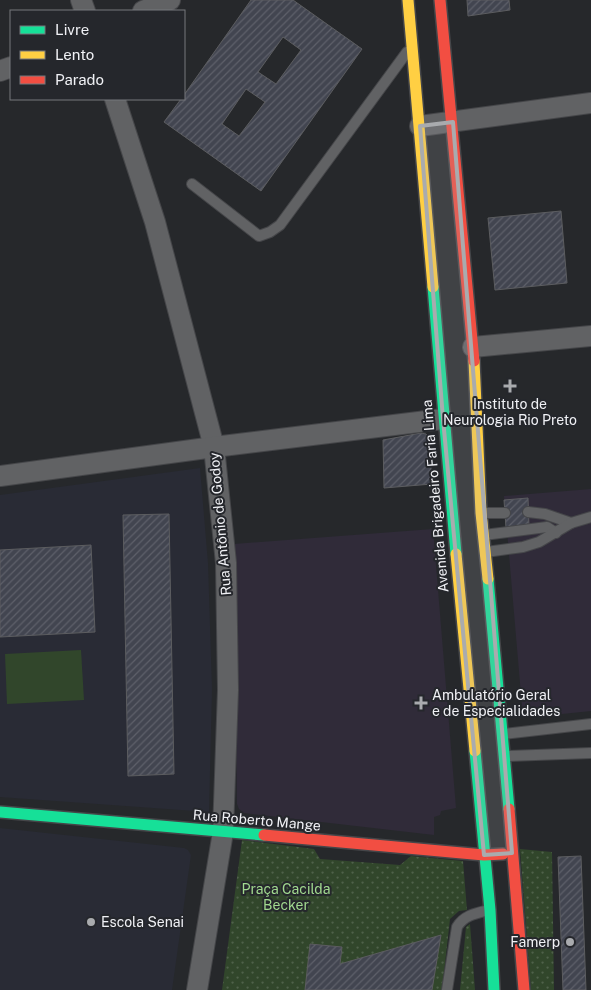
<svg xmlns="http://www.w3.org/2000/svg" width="591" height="990" viewBox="0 0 591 990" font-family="'Public Sans',sans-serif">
<defs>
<pattern id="grass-dots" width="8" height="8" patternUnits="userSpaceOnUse" patternTransform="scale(1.25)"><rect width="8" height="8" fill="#31462b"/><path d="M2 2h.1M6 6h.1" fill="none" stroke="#4f614a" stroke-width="1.8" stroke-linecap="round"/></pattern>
<pattern id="building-hatch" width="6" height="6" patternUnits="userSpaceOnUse" patternTransform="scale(1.25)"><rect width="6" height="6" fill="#424550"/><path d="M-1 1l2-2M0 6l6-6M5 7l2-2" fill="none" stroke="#5e606a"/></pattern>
</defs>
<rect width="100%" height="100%" fill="#26282b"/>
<!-- built -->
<g fill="#292b35" fill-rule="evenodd">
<path d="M200 468 208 563 212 689 209 812 0 797V637L95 631 91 545 0 550V495ZM169 515 174 774 129 776 123 516Z"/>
<polygon points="0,828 184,848 188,850 191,855 172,990 0,990"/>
</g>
<!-- medical -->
<g fill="#302b39">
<polygon points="591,489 591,711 523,718 504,496"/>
<polygon points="433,529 456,808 441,811 440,815 434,817 434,835 244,813 239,809 237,804 234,544"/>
</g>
<!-- grass -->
<g fill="url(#grass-dots)">
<polygon points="242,840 314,849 320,859 400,865 411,856 463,861 467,910 459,911 450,919 442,990 432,990 441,935 340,964 342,947 311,944 305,990 222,990"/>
<polygon points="520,849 552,852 554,990 531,990"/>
<polygon points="470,924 475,990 460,990 466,927"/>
</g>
<!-- garden -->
<polygon fill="#31462b" points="81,650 84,700 7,704 5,654"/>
<!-- building -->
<g fill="url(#building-hatch)" stroke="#5c5d60" fill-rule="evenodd">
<path d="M251 0H293L362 49 261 191 164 122 181 99H184V95ZM283 37 301 50 276 84 258 72ZM246 89 265 102 239 136 222 124Z"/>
<polygon points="467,0 509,0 510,10 468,16"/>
<polygon points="561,211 567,283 495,290 488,218"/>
<polygon points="421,433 426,434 429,438 432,484 384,488 383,440"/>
<polygon points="528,498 529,527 506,528 504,500"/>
<polygon points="169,514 174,774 128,776 123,515"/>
<polygon points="91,545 95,632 0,637 0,550"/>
<polygon points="581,856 586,990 563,990 558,857"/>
<polygon points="441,935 432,990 305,990 310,944 342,947 340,964"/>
</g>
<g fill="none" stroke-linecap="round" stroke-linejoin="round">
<defs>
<g id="lane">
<polyline points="192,184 259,236 270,232 280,225 407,52"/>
<polyline points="528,512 545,514 571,523"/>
<polyline points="481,513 505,513"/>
<polyline points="484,535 547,527 556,533"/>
<polyline points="486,552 523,547 539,542 571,523 591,517"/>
<polyline points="503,734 591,724"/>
<polyline points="507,756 591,753"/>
<path d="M447 990 457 927C464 915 477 913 489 910"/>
</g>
<g id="street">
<polyline points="81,0 85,11"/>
<polyline points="143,11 170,0"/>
<polyline points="0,71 11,67"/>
<polyline points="115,99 155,222 214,447 226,563 228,690 223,832 197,990"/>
<polyline points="420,126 591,103"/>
<polyline points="473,347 591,336"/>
<polyline points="0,476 214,447 443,419"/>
</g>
<g id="fast">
<polyline points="433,287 456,554"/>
<polyline points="488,579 509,809"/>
<polyline points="475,751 490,910 494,990"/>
<polyline points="0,812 264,835"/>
</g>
<g id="slow">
<polyline points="408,0 433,287"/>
<polyline points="474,361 481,513 488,579"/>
<polyline points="456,554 475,751"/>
</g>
<g id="jam">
<polyline points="440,0 474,361"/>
<polyline points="509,809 524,990"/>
<polyline points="264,835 484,855 503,854"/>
</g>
</defs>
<!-- lane casing -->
<use href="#lane" stroke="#454649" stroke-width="12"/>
<!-- street casing -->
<use href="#street" stroke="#454649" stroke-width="22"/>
<!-- fast casing -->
<use href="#fast" stroke="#454649" stroke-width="14"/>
<!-- slow casing -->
<use href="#slow" stroke="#454649" stroke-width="14"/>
<!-- jam casing -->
<use href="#jam" stroke="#454649" stroke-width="14"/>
<!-- lane -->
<use href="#lane" stroke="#616264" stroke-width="10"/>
<!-- street -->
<use href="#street" stroke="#616264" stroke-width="20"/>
<!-- fast -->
<use href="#fast" stroke="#16e098" stroke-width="11"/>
<!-- slow -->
<use href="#slow" stroke="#ffcf43" stroke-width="11"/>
<!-- jam -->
<use href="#jam" stroke="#f24e42" stroke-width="11"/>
</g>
<!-- marked area -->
<path fill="#a9abae" fill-opacity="0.2" stroke="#a9abae" stroke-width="4" stroke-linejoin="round" d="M453 122 512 853 484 855 443 419 420 126Z"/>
<!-- markers -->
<g fill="#a9abae" stroke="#25272c" stroke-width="2">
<path d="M507.5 378.5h5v5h5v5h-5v5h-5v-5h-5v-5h5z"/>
<path d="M418.5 695.5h5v5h5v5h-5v5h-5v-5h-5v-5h5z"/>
<circle cx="91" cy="922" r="5"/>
<circle cx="570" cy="942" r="5"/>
</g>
<g text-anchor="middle" stroke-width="4" stroke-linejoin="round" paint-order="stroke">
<!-- poi labels -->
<g font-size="14" fill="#f0f1f5" stroke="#25272c" text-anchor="start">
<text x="510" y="409" text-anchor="middle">Instituto de<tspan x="510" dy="16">Neurologia Rio Preto</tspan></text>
<text x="432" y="700">Ambulatório Geral<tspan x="432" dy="16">e de Especialidades</tspan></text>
<text x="101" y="927">Escola Senai</text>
<text x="560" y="947" text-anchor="end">Famerp</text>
</g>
<!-- street labels -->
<g font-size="14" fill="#f0f1f5" stroke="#25272c">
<text transform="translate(435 496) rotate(-95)" y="5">Avenida Brigadeiro Faria Lima</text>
<text transform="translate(220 524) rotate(-95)" y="5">Rua Antônio de Godoy</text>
<text transform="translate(257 820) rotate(5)" y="5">Rua Roberto Mange</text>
</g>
<!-- park labels -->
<g font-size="14" fill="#a1d98f" stroke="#25272c">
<text x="286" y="894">Praça Cacilda<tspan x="286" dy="16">Becker</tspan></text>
</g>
</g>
<!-- legend -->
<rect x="10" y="10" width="175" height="90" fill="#25272c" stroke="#76787c"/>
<rect x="20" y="26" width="25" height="8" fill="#16e098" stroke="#76787c"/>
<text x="55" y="35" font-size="15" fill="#f0f1f5">Livre</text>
<rect x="20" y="51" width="25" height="8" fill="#ffcf43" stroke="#76787c"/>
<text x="55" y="60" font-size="15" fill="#f0f1f5">Lento</text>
<rect x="20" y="76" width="25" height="8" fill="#f24e42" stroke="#76787c"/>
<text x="55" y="85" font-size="15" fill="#f0f1f5">Parado</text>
</svg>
